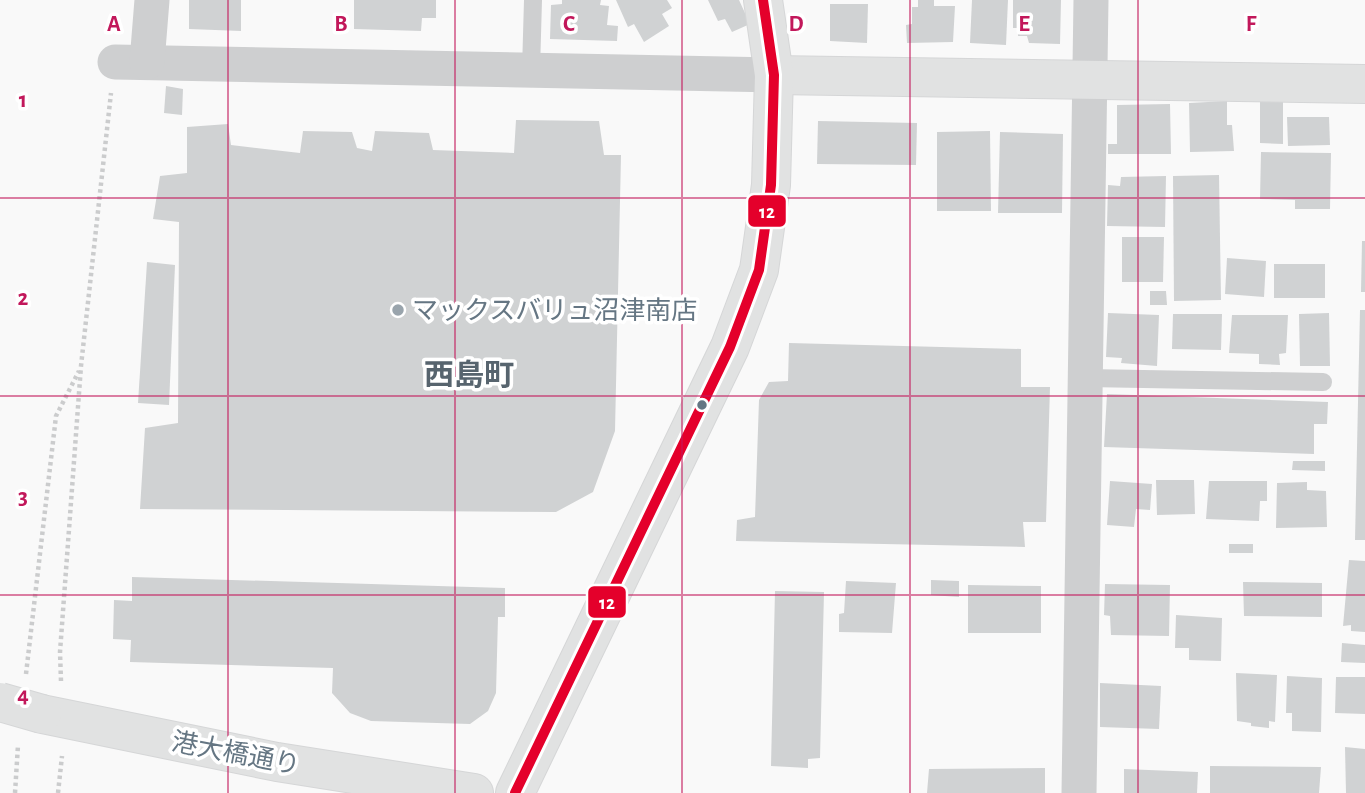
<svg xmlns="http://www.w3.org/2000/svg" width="1365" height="793" viewBox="0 0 1365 793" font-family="'Alegreya Sans','Noto Sans JP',sans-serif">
<rect width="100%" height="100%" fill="#f9f9f9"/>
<!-- building -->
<g fill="#d0d2d3">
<polygon points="189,0 241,0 241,31 189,29"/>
<polygon points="354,0 436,0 436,18 422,18 421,31 354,29"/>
<polygon points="562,0 601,0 600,5 609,6 607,25 618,26 617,41 550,39 551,5 562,4"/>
<polygon points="616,0 667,0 672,8 662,14 669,26 644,42 634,24 628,27"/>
<polygon points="708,0 739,0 750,24 732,32 725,19 718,21"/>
<polygon points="918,0 934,0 934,6 955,6 953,42 907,43 906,25 912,24 912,7 918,7"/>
<polygon points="972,0 1008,0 1006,45 970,43"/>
<polygon points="1013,0 1061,0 1060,44 1029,43 1027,36 1018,36 1019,28 1013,28"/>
<polygon points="830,4 868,4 867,43 830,41"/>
<polygon points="166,86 183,89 182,115 164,113"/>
<polygon points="1227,101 1227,125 1232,125 1234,151 1190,152 1189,103"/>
<polygon points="1260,102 1283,102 1283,144 1260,143"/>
<polygon points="1170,104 1171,154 1108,154 1108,144 1117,144 1117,105"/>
<polygon points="1287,117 1329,117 1330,145 1288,146"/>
<polygon points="516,120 599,121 604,155 621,155 615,431 593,492 556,512 140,509 145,428 178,423 179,222 153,219 160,176 187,173 187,127 228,124 231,145 300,153 303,131 352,132 357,148 372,151 375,131 429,133 433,150 514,153"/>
<polygon points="818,121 917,123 916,165 817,164"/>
<polygon points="990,131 991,211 937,211 937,132"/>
<polygon points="1000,132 1063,134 1062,213 998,213"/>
<polygon points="1261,152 1331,153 1330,209 1295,209 1295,200 1260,199"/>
<polygon points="1219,175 1221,300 1174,301 1173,176"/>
<polygon points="1166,176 1165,227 1107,226 1108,185 1120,186 1121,177"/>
<polygon points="1122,237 1164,237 1163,282 1122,282"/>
<polygon points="1362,241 1365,241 1365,292 1361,292"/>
<polygon points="1227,258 1266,261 1264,297 1225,294"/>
<polygon points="147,262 175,265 169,405 138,403"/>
<rect x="1274" y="264" width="51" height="34"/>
<polygon points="1150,291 1166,291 1167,305 1150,305"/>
<polygon points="1360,310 1365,310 1365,540 1355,540"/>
<polygon points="1108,313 1159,315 1157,366 1121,363 1122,358 1106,357"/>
<polygon points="1329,313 1330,366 1300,366 1299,314"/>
<polygon points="1173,314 1222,314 1221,350 1172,349"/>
<polygon points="1232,315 1288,315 1286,353 1279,354 1280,365 1259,364 1259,354 1229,353"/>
<polygon points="789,343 1021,349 1021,387 1050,387 1046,522 1023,522 1025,547 736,541 737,520 755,517 759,400 769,382 788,381"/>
<polygon points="1107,394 1328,402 1327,424 1314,424 1314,454 1104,447"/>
<polygon points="1293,461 1325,461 1325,471 1292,470"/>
<polygon points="1156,480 1194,480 1195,514 1157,515"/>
<polygon points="1110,481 1152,484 1150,510 1136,509 1134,527 1107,525"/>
<polygon points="1209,481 1267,481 1267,501 1260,501 1259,521 1206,519"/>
<polygon points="1307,482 1307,490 1326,491 1327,527 1276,528 1277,483"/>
<rect x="1229" y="544" width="24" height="9"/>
<polygon points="1349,560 1365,561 1365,632 1351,631 1351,625 1343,626"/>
<polygon points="132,577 505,588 505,617 498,617 496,693 488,711 470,724 371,721 350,713 332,693 333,668 130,662 131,640 113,639 114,600 132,601"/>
<polygon points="931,580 959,581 959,597 931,595"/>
<polygon points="846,581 896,583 892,633 839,632 839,614 844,613"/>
<polygon points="1243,582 1322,583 1322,617 1244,616"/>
<polygon points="1105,584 1170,585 1169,636 1111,635 1110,616 1104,615"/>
<polygon points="968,585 1041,586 1041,633 968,633"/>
<polygon points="775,591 824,592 820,758 808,759 808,768 771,766"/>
<polygon points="1176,615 1222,618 1221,661 1189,660 1189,648 1175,648"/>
<polygon points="1342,643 1365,645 1365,663 1341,662"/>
<polygon points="1236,673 1277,675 1275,722 1269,721 1269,728 1251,726 1251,723 1237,721"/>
<polygon points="1287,676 1322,678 1321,732 1292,731 1292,713 1286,713"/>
<polygon points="1336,677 1365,677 1365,714 1335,713"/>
<polygon points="1100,683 1161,686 1159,729 1100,727"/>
<polygon points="1345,747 1365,749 1365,793 1346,793"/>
<polygon points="1210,766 1321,767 1319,793 1210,793"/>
<polygon points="1045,768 1045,793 927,793 929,769"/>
<polygon points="1124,769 1198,772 1197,793 1124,793"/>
</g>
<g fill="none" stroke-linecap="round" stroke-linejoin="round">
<defs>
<g id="secondary">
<polyline points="774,75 1365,84"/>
<polyline points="42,714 277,762 474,793"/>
<polyline points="515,793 730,347 759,270 771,185 774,75 763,0"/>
</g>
</defs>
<!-- secondary casing -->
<use href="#secondary" stroke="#d5d6d7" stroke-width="40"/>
<!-- path -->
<g stroke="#cbcccd" stroke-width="4.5" stroke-dasharray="3.5 3.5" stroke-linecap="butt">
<polyline points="26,674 56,416 79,371"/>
<polyline points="61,681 60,652 81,366 111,93"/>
<polyline points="15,793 18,745"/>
<polyline points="58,793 62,756"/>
</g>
<!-- lane -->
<g stroke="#cecfd0" stroke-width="18">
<polyline points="531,70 533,0"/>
<polyline points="1086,378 1323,382"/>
</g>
<!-- street -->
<g stroke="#cecfd0" stroke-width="35">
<polyline points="115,62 774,75"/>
<polyline points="147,62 152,0"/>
<polyline points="1079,793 1091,0"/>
</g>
<!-- secondary -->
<use href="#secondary" stroke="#e1e2e2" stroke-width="38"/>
<defs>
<polyline id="secondary-bridge" points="0,702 42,714"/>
</defs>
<!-- secondary-bridge casing -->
<use href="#secondary-bridge" stroke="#d5d6d7" stroke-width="40" stroke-linecap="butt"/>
<!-- secondary-bridge -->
<use href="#secondary-bridge" stroke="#e1e2e2" stroke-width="38"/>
<defs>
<polyline id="bus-1" points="515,793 730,347 759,270 771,185 774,75 763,0"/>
</defs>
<!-- bus-1 casing -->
<use href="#bus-1" stroke="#fff" stroke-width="16"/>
<!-- bus-1 -->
<use href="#bus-1" stroke="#e4002b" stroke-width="10"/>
</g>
<!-- grid -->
<path fill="none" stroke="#c2185b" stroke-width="2" stroke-opacity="0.55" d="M228 0V793M455 0V793M682 0V793M910 0V793M1138 0V793M0 198H1365M0 396H1365M0 595H1365"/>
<!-- markers -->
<circle fill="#99a4ac" stroke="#fff" stroke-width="2.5" cx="398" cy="310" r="7"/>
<circle fill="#657683" stroke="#fff" stroke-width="2.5" cx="702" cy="405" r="6"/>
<g text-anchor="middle" stroke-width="7" stroke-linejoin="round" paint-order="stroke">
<!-- poi labels -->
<g font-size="26" fill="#657683" stroke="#fff" text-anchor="start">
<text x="412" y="319">マックスバリュ沼津南店</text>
</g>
<!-- street labels -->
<g font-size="26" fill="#657683" stroke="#fff">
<text transform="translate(236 753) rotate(11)" y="9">港大橋通り</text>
</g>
<!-- quarter labels -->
<g font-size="30" font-weight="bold" fill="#57646e" stroke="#fff">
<text x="469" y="385">西島町</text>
</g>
</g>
<g font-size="23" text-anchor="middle" font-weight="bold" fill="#c2185b" stroke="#fff" stroke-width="7" stroke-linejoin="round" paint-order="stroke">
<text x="114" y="31">A</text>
<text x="341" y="31">B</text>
<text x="569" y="31">C</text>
<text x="796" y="31">D</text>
<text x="1024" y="31">E</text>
<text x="1251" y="31">F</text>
<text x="23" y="107">1</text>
<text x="23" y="305">2</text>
<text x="23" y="504">3</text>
<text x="23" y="702">4</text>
</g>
<g stroke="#fff" stroke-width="2.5">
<rect x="747" y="194" width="40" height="34" rx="7" fill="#e4002b"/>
<rect x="587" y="585" width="40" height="34" rx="7" fill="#e4002b"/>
</g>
<g font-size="19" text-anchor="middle" font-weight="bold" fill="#fff">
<text x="767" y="218">12</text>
<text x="607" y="609">12</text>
</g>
</svg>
